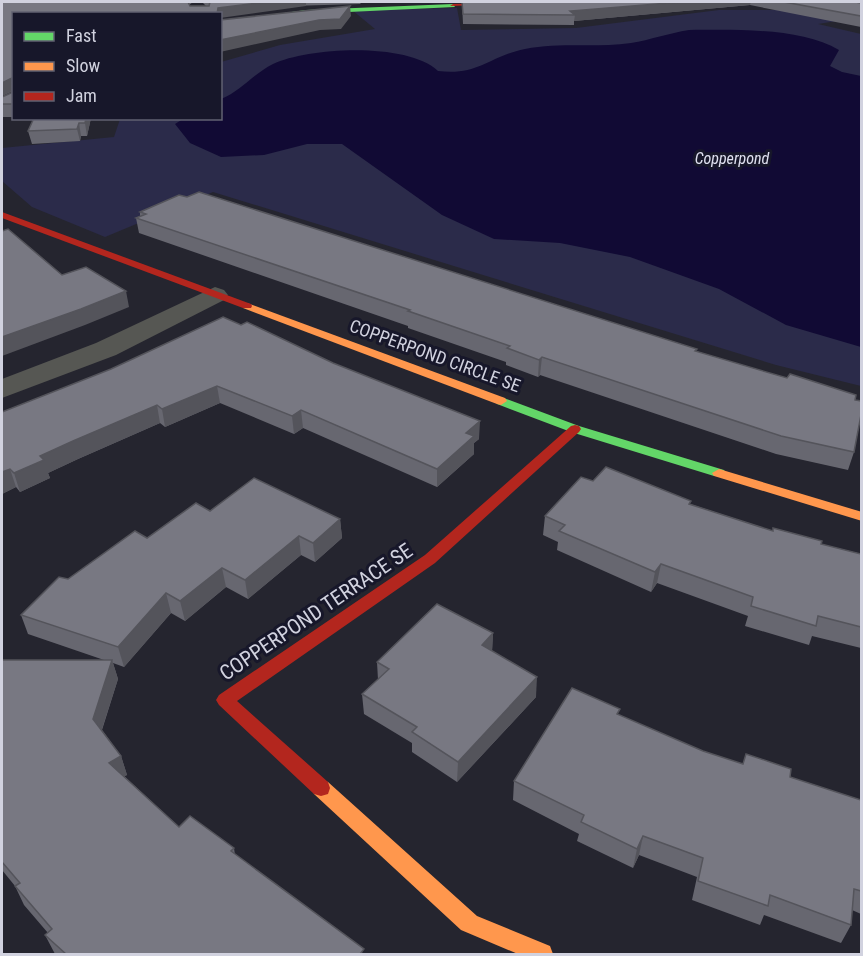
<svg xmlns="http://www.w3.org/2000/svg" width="863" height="956" viewBox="0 0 863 956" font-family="'Roboto Condensed',sans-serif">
<rect width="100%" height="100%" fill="#25252f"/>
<!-- green -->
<polygon fill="#2b2b4a" points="457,8 461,30 576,28 719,10 797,10 861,17 818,24 861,34 861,386 776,365 213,192 105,237 32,207 2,181 2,148 114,137 120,119 220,118 221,62 280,45 375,29 352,10"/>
<!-- water -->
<path fill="#110a34" d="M689 30C733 30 801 27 839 50L830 66 842 72 861 76V347L786 325 719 289 630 257 560 243 494 239 442 215 342 144H307L264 155 221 157 190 143 175 124 183 119 220 118 221 99C241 91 253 74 273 64 309 47 408 42 438 71 479 76 489 56 525 49 560 42 596 48 631 43 650 40 669 33 689 30Z"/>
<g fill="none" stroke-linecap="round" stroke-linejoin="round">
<!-- street -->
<polygon fill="#565753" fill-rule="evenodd" points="215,287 224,290 228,295 224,300 116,355 2,398 2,379 96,343"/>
<!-- fast -->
<g fill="#63d668" fill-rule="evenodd">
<polygon points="453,4 455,7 306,14 220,26 220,22 306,10"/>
<polygon points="501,397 579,426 724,470 726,473 724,476 714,476 571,432 497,404 495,401"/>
</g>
<!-- slow -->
<g fill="#ff974d" fill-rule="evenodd">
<polygon points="247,303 505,398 507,401 501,405 497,404 243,308 243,304"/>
<polygon points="719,469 862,512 862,521 714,476 712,473"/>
<polygon points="321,780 328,782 477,916 550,946 553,954 518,954 461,930 314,794 312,788 314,782"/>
</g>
<!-- jam -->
<g fill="#b3261e" fill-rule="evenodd">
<polygon points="535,2 568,2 450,6 453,4"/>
<polygon points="2,212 251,304 252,306 251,308 243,308 2,218"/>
<polygon points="575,425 579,426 581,429 579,432 435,563 237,701 328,782 330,788 328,794 321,796 314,794 219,705 216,700 219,695 425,555 571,426"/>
</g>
</g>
<!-- wall -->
<g fill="#676770">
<polygon points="2,2 193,2 189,5 190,6 206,6 202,2 362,2 360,4 14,14 14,117 2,117 2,97 13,92 13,91 2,96"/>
<polygon points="462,2 855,2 861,3 861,27 750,5 574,21 574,25 463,24"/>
<polygon points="34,118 91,118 87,136 81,136 80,141 32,144 28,131"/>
<polygon points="140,212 696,351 855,400 854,452 848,470 776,454 540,375 538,377 506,365 506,362 408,328 408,326 139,233 136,218 140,216"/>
<polygon points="223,317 479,439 474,443 474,454 437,487 303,428 294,434 220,403 165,427 160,423 78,459 48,473 50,478 20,492 16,487 2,494 2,412 111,369"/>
<polygon points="593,481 690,504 773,531 821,544 861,554 861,648 812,636 809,645 745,626 748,616 657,583 651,592 557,550 558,542 543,535 545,516"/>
<polygon points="210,511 340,519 342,538 315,562 301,555 248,599 226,587 185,621 171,613 124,667 113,663 118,679 102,730 121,756 127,775 124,776 179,827 234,848 235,855 364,954 55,954 45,935 48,933 24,905 15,886 2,870 2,660 104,660 28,634 21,615 68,579 147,538"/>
<polygon points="493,633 492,651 536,697 457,782 412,752 412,743 364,714 362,694 378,680 377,662"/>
<polygon points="619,715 703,751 743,764 746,754 790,777 861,800 861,914 852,910 851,925 841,943 764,915 760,925 692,900 697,877 639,855 633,868 577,841 579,834 513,800 514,781"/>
</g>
<!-- shaded-wall -->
<g fill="#54545b">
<polygon points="265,2 306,2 306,6 220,18 220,14 217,14 218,8"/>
<polygon points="681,2 751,2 750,5 574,21 575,15 570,11"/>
<polygon points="350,6 351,16 341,29 320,30 220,52 220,40"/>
<polygon points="12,78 14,90 2,96 2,83"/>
<polygon points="86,118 91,118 87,136 85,123"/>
<polygon points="79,123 81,136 80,141 77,129"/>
<polygon points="126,291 129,307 85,325 2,356 2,337"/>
<polygon points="542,357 540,375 538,377 539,360"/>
<polygon points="217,386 220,403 165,427 162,409"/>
<polygon points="157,405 160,423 78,459 48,473 50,478 20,492 14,473 40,456 73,441"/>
<polygon points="301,410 303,428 294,434 292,416"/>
<polygon points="480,421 479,439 474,443 474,454 437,487 437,469 466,433"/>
<polygon points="10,469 16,487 2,494 2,472"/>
<polygon points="340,519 342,538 315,562 313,543"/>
<polygon points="299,536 301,555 248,599 245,580"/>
<polygon points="661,564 657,583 651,592 655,572"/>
<polygon points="222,568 226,587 185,621 180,601"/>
<polygon points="166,593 171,613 124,667 118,647"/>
<polygon points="493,633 492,653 482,645"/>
<polygon points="112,660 118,679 99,738 93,719"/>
<polygon points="537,677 536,697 457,782 458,762"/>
<polygon points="121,756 127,775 115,782 109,763"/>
<polygon points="643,836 639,855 633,868 637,849"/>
</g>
<!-- building -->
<g fill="#787882" stroke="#54545b" stroke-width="1.5">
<polygon points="2,2 188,2 190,6 209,6 210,2 209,2 265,2 218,8 217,14 14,14 14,104 2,104 2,97 13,92 12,78 2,83"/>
<polygon points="462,2 681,2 570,11 575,15 463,14"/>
<polygon points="784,2 855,2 861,3 861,16"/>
<polygon points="350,6 340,19 319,20 220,40 220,20"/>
<polygon points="34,118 86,118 85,123 79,123 77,129 28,131"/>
<polygon points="199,192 697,349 695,351 787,378 790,374 856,395 855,400 861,401 861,415 854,452 781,436 542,357 539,360 507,348 510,346 408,311 410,310 136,218 146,214 140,212 179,195 187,197"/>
<polygon points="8,229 62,275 86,267 126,291 81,309 2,337 2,231"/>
<polygon points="223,317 241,325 247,322 333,363 480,421 466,433 474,436 437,469 301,410 292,416 217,386 162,409 157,405 73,441 40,456 44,460 14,473 10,469 2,472 2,412 111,369"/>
<polygon points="606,467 691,501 689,504 773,531 773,528 822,541 821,544 861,554 861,627 818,616 816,626 751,606 753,597 661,564 655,572 559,531 565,525 545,516 581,477 593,481"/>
<polygon points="254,478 340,519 313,543 299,536 245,580 222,568 180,601 166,593 118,647 21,615 59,577 68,579 135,531 147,538 196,503 210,511"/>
<polygon points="437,604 493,633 482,645 537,677 458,762 412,732 417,727 362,694 389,669 377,662"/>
<polygon points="2,660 112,660 93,719 121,756 109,763 179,827 190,816 234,848 231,851 364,949 360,954 66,954 45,935 52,929 15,886 20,883 2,862"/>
<polygon points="572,688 620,709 617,714 703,751 743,764 746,754 791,769 790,777 861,800 861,891 854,889 851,925 770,895 768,906 698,881 703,858 643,836 637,849 581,822 584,815 514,781"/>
</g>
<g text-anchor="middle" stroke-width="6" stroke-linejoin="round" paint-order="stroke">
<!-- far-water labels -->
<g font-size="16" font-style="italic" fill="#dfe0f0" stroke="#17172a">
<text x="732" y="164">Copperpond</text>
</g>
<!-- street labels -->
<g font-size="18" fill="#d1d2df" stroke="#17172a">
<text transform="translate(435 356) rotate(20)" y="6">COPPERPOND CIRCLE SE</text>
</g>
<!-- near-street labels -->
<g font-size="21" fill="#d1d2df" stroke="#17172a">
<text transform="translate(316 612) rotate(-34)" y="7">COPPERPOND TERRACE SE</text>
</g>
</g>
<!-- border -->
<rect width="863" height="956" fill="none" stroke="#d1d2df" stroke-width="6"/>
<!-- legend -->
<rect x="12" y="12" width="210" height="108" fill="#17172a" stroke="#616272" stroke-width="1.5"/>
<rect x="24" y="32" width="30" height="9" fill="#63d668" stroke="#616272" stroke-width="1.5"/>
<text x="66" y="42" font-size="18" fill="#d1d2df">Fast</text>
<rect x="24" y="62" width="30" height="9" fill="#ff974d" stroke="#616272" stroke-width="1.5"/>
<text x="66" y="72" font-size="18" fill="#d1d2df">Slow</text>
<rect x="24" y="92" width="30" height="9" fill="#b3261e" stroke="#616272" stroke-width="1.5"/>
<text x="66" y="102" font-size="18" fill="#d1d2df">Jam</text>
</svg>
